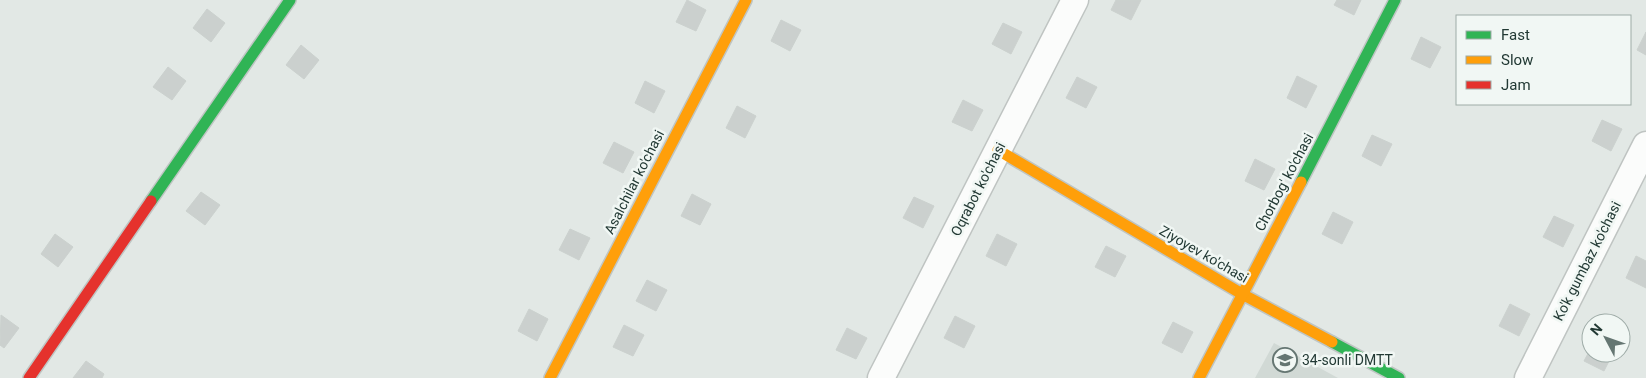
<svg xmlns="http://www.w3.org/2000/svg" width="1646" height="378" viewBox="0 0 1646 378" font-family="Roboto,sans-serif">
<rect width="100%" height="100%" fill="#e2e8e5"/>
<!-- built -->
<polygon fill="#d1d9d5" points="1274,343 1338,378 1255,378"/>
<!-- building -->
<g fill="#cbd0ce" stroke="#cbd1ce">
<polygon points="687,0 706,10 696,31 676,22"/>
<polygon points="1116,0 1141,0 1131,20 1111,10"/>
<polygon points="1337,0 1361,0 1354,15 1334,5"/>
<polygon points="207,9 225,23 211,42 193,28"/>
<polygon points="781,20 801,30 790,51 771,41"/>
<polygon points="1003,23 1022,32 1011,54 992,44"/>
<polygon points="1646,32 1646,55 1637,50"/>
<polygon points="1421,37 1441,47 1430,68 1411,59"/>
<polygon points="301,45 319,60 304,79 286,65"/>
<polygon points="168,67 186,81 172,100 153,87"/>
<polygon points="1297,76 1317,86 1306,108 1287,98"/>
<polygon points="1077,77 1097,87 1086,108 1066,98"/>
<polygon points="645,81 665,91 654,113 635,103"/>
<polygon points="963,100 983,110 972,131 952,122"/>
<polygon points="737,106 756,116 745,138 726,128"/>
<polygon points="1602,120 1622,129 1611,151 1592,141"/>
<polygon points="1372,135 1392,144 1381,166 1362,156"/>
<polygon points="614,142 634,152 623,173 603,163"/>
<polygon points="1255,159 1275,169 1264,190 1245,181"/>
<polygon points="201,192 220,205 205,225 186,211"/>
<polygon points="692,194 711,204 700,225 681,216"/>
<polygon points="914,197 934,206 923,228 903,218"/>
<polygon points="1333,212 1353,222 1342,244 1322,234"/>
<polygon points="1554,216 1574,225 1563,247 1543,237"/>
<polygon points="570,229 590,238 579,260 559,250"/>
<polygon points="55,234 73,247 58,267 41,254"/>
<polygon points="997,234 1017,244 1006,266 986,256"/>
<polygon points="1106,246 1126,256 1115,277 1095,267"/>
<polygon points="1636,256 1646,261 1646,288 1626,278"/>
<polygon points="647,280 667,290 656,311 636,301"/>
<polygon points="1510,304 1530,314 1519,336 1499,326"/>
<polygon points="529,309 548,319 537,341 518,331"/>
<polygon points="1,315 19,328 4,348 0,345"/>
<polygon points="955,316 975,326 964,348 944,338"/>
<polygon points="1173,322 1193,332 1182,353 1162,343"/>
<polygon points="624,325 644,335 633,356 613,347"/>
<polygon points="847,328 867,338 856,359 836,350"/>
<polygon points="1591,348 1591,353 1613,353 1604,371 1584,361"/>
<polygon points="86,361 104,374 102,378 73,378"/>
</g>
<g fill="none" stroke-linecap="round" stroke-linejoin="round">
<defs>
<g id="street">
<polyline points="881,378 1075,0"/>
<polyline points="1528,378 1646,145"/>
</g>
<g id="fast">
<polyline points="1301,182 1395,0"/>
<polyline points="151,201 290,0"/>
<polyline points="1332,342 1399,378"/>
</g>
<g id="slow">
<polyline points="998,150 1242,294 1332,342"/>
<polyline points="550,378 746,0"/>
<polyline points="1199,378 1301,182"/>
</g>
<polyline id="jam" points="29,378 151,201"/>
</defs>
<!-- street casing -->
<use href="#street" stroke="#bfc4c2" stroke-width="29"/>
<!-- fast casing -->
<use href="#fast" stroke="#bfc5c3" stroke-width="14"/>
<!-- slow casing -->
<use href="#slow" stroke="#bfc5c3" stroke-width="14"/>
<!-- jam casing -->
<use href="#jam" stroke="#bfc5c3" stroke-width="14"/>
<!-- street -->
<use href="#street" stroke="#fbfcfb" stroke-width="26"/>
<!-- fast -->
<use href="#fast" stroke="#30b455" stroke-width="11"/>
<!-- slow -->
<use href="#slow" stroke="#ff9f0a" stroke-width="11"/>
<!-- jam -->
<use href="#jam" stroke="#e5322d" stroke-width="11"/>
</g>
<!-- icons -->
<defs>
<symbol id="school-ring" viewBox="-11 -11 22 22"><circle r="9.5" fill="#f1f7f4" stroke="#657672" stroke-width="1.5"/><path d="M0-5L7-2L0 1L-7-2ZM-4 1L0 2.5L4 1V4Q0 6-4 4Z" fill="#657672"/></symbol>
</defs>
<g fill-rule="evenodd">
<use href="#school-ring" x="1271" y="346" width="28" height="28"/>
</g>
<g text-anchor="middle" stroke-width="5" stroke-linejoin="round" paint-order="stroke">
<!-- street labels -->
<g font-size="14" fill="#223934" stroke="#f1f7f4">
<text transform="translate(634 182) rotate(-63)" y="5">Asalchilar ko'chasi</text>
<text transform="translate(1284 182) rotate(-62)" y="5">Chorbog' ko'chasi</text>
<text transform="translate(978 189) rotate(-63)" y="5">Oqrabot ko'chasi</text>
<text transform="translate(1204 254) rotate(30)" y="5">Ziyoyev ko'chasi</text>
<text transform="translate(1587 261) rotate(-63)" y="5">Ko'k gumbaz ko'chasi</text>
</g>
<!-- poi labels -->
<g font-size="14" fill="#223934" stroke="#f1f7f4" text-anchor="start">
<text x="1302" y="365">34-sonli DMTT</text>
</g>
</g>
<!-- legend -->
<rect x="1456" y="15" width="175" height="90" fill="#f1f7f4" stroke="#9eaba7"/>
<rect x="1466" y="31" width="25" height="8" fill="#30b455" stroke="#9eaba7"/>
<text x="1501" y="40" font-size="15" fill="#223934">Fast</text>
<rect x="1466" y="56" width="25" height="8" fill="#ff9f0a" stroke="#9eaba7"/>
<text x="1501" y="65" font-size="15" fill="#223934">Slow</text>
<rect x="1466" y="81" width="25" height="8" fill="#e5322d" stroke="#9eaba7"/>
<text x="1501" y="90" font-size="15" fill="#223934">Jam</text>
<!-- north arrow -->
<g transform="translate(1606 338) rotate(311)"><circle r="24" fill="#f1f7f4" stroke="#9eaba7"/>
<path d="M0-4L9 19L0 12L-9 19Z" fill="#657672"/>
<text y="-8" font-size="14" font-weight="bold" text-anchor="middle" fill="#223934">N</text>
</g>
</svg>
